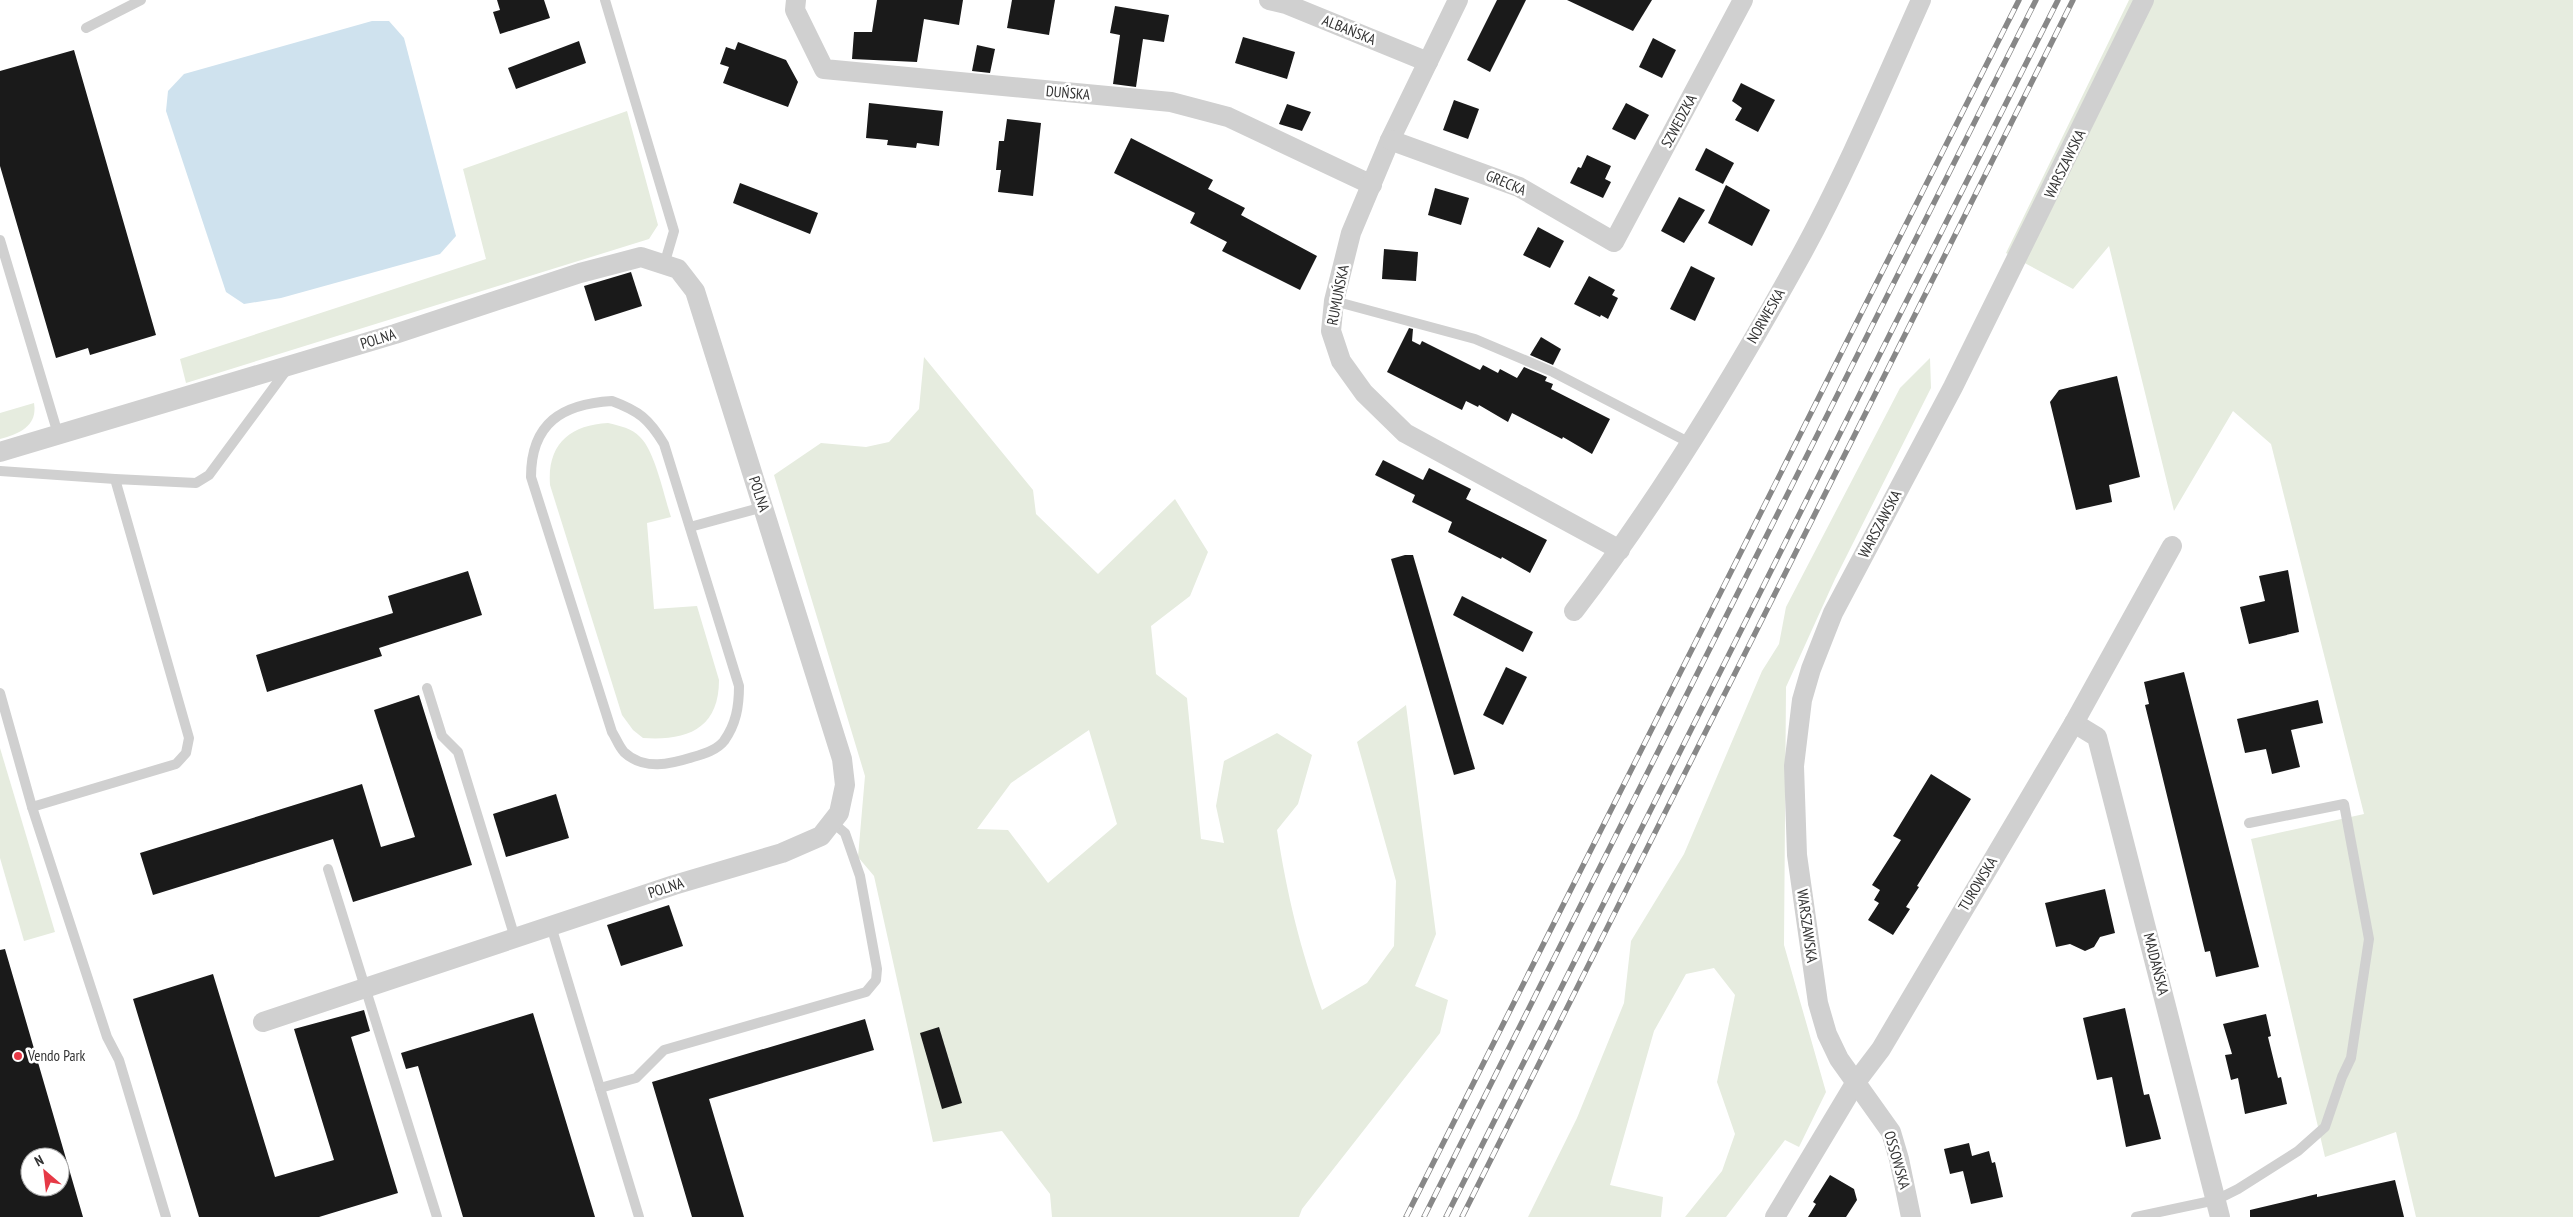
<svg xmlns="http://www.w3.org/2000/svg" width="2573" height="1217" viewBox="0 0 2573 1217" font-family="'PT Sans Narrow',sans-serif">
<rect width="100%" height="100%" fill="#fff"/>
<!-- green -->
<g fill="#e6ecdf" fill-rule="evenodd">
<polygon points="2129,0 2573,0 2573,1217 2416,1217 2396,1132 2325,1157 2251,839 2364,814 2271,444 2233,411 2174,511 2109,246 2073,289 2006,253"/>
<polygon points="627,111 658,225 649,239 186,383 180,359 486,259 463,169"/>
<path d="M924 357 1033 490 1036 514 1098 574 1175 499 1208 552 1190 596 1151 626 1156 674 1187 698 1201 839 1224 843 1216 806 1224 761 1277 733 1312 755 1298 804 1277 830C1287 895 1300 948 1322 1010L1367 983 1394 946 1396 881 1357 742 1406 705 1436 934 1415 986 1448 1000 1440 1033 1302 1209 1299 1217H1052L1050 1194 1002 1131 933 1142 874 876 858 857 865 776 774 475 821 443 866 447 889 442 919 409ZM1089 730 1117 824 1048 883 1008 830 977 829 1011 783Z"/>
<polygon points="1930,358 1931,388 1835,579 1786,687 1784,945 1826,1092 1799,1147 1785,1140 1726,1217 1685,1217 1722,1171 1735,1134 1717,1082 1735,995 1714,968 1686,974 1654,1031 1610,1185 1663,1197 1661,1217 1528,1217 1577,1118 1624,1003 1631,941 1684,854 1762,671 1779,644 1786,607 1900,388"/>
<path d="M34 403C38 426 19 434 0 439V413Z"/>
<path d="M608 423C620 426 632 428 640 437 655 451 664 496 671 517L647 523 654 609 697 606 719 680C719 729 687 741 643 738L633 730 622 715 550 485C547 444 570 425 608 423Z"/>
<polygon points="0,748 55,932 24,941 0,858"/>
</g>
<!-- water -->
<polygon fill="#cfe2ee" points="372,21 389,21 404,38 456,236 440,254 281,298 244,304 226,292 166,111 168,91 184,74"/>
<!-- building -->
<g fill="#1a1a1a" fill-rule="evenodd">
<polygon points="497,0 544,0 550,18 500,34 493,12 500,10"/>
<polygon points="877,0 963,0 959,25 924,19 917,62 852,59 854,32 872,32"/>
<polygon points="1012,0 1055,0 1049,35 1007,28"/>
<polygon points="1497,0 1526,0 1490,72 1467,60"/>
<polygon points="1567,0 1652,0 1633,31"/>
<polygon points="1115,6 1169,15 1164,42 1143,39 1136,87 1113,84 1120,35 1110,33"/>
<polygon points="1243,37 1295,52 1287,79 1235,63"/>
<polygon points="1653,38 1676,50 1662,78 1639,67"/>
<polygon points="579,41 586,63 516,89 508,68"/>
<polygon points="738,42 786,60 798,82 788,107 723,83 729,67 720,64 726,47 735,50"/>
<polygon points="977,45 995,49 990,73 972,71"/>
<polygon points="74,50 156,335 90,355 88,348 56,358 0,166 0,71"/>
<polygon points="1741,83 1775,100 1758,132 1735,120 1742,108 1732,101"/>
<polygon points="1454,100 1479,109 1468,139 1443,130"/>
<polygon points="869,103 943,111 939,146 917,143 916,148 887,145 888,140 866,138"/>
<polygon points="1626,103 1649,115 1635,140 1612,129"/>
<polygon points="1287,104 1311,112 1302,131 1279,124"/>
<polygon points="1007,119 1041,123 1033,196 998,192 1001,170 996,170 999,141 1004,141"/>
<polygon points="1131,138 1213,180 1208,189 1245,208 1241,215 1317,256 1300,290 1222,251 1227,242 1190,223 1195,213 1114,173"/>
<polygon points="1706,148 1734,163 1723,184 1695,170"/>
<polygon points="1587,155 1611,166 1605,179 1611,182 1603,198 1570,183 1578,167 1581,168"/>
<polygon points="740,183 818,213 810,234 733,203"/>
<polygon points="1726,185 1770,210 1752,246 1708,223"/>
<polygon points="1435,188 1469,198 1461,225 1428,215"/>
<polygon points="1679,197 1705,210 1684,243 1661,231"/>
<polygon points="1538,227 1564,241 1550,268 1523,255"/>
<polygon points="1384,249 1418,252 1416,281 1382,279"/>
<polygon points="1691,266 1715,278 1695,321 1670,309"/>
<polygon points="631,272 642,306 595,321 584,286"/>
<polygon points="1589,276 1615,290 1612,295 1618,298 1608,319 1601,315 1600,317 1574,304"/>
<polygon points="1409,328 1413,329 1412,341 1420,345 1422,341 1480,370 1483,365 1498,373 1500,369 1517,378 1524,367 1547,377 1545,381 1553,384 1551,389 1610,419 1592,454 1563,437 1562,439 1512,413 1508,422 1479,405 1478,407 1466,401 1462,410 1387,372"/>
<polygon points="1541,337 1561,349 1553,365 1530,355"/>
<polygon points="2117,376 2140,477 2109,485 2112,502 2076,510 2050,402 2059,390"/>
<polygon points="1383,460 1423,480 1429,468 1471,489 1466,499 1547,540 1530,573 1502,557 1501,559 1448,532 1452,522 1412,502 1415,495 1375,475"/>
<polygon points="1405,555 1413,555 1475,769 1454,775 1391,559"/>
<polygon points="2288,570 2299,632 2249,644 2240,607 2265,601 2259,576"/>
<polygon points="468,571 482,615 379,648 382,656 267,692 256,655 393,613 388,596"/>
<polygon points="1462,596 1533,632 1523,652 1453,615"/>
<polygon points="1506,667 1527,677 1503,725 1483,715"/>
<polygon points="2184,672 2259,967 2216,977 2210,951 2205,952 2145,705 2149,704 2144,682"/>
<polygon points="419,695 472,865 353,902 333,839 153,895 140,853 362,784 381,847 415,837 374,710"/>
<polygon points="2318,700 2323,723 2291,730 2300,767 2272,774 2266,749 2245,753 2237,719"/>
<polygon points="1931,774 1971,799 1917,886 1919,887 1906,907 1910,909 1893,935 1868,920 1879,903 1874,900 1880,890 1872,885 1901,840 1893,836"/>
<polygon points="556,794 569,838 506,857 493,814"/>
<polygon points="2105,889 2115,933 2100,937 2094,947 2085,951 2070,944 2056,947 2045,903"/>
<polygon points="669,905 683,946 621,966 607,925"/>
<path d="M5 949 83 1217H0V950ZM30 1157H60V1187H30Z"/>
<polygon points="213,974 275,1177 334,1160 294,1029 364,1010 370,1031 351,1037 398,1193 319,1217 199,1217 133,999"/>
<polygon points="2125,1008 2144,1095 2149,1094 2161,1139 2126,1147 2112,1077 2097,1080 2083,1018"/>
<polygon points="533,1013 595,1217 463,1217 418,1066 406,1069 401,1053"/>
<polygon points="2266,1014 2271,1036 2268,1037 2278,1078 2281,1077 2287,1104 2245,1114 2238,1078 2231,1080 2225,1055 2232,1054 2223,1024"/>
<polygon points="865,1019 874,1050 709,1099 744,1217 692,1217 652,1082"/>
<polygon points="939,1027 962,1103 942,1109 920,1033"/>
<polygon points="1969,1143 1972,1156 1989,1151 1992,1163 1995,1162 2003,1197 1971,1204 1963,1171 1950,1174 1944,1149"/>
<polygon points="1830,1175 1854,1189 1857,1200 1846,1217 1808,1217 1816,1204 1813,1202"/>
<polygon points="2395,1180 2404,1217 2250,1217 2250,1210 2317,1194 2317,1197"/>
</g>
<g fill="none" stroke-linecap="round" stroke-linejoin="round">
<!-- service -->
<g stroke="#d0d0d0" stroke-width="10">
<polyline points="605,0 674,231 664,265"/>
<polyline points="86,28 141,0"/>
<polyline points="0,240 58,434"/>
<polyline points="1334,301 1475,339 1553,372 1692,444"/>
<path d="M612 401C639 411 649 419 664 444L739 686C739 707 736 724 724 741 717 750 704 754 693 757 671 764 644 771 624 752 619 747 616 738 612 732L531 477C531 423 562 404 612 401Z"/>
<polyline points="0,471 115,479"/>
<polyline points="690,527 763,507"/>
<polyline points="427,688 442,736 458,752 515,938"/>
<polyline points="0,693 32,807 107,1037 119,1060 166,1217"/>
<polyline points="32,807 176,764 186,753 189,738 115,479 196,483 209,475 288,368"/>
<polyline points="328,869 437,1217"/>
<polyline points="551,926 639,1217"/>
<polyline points="600,1088 636,1078 664,1050 866,992 876,980 877,969 860,876 845,833 832,822"/>
<polyline points="2136,1217 2216,1200 2238,1189 2298,1151 2325,1127 2342,1077 2351,1058 2369,939 2344,804 2249,823"/>
</g>
<!-- minor -->
<g stroke="#d0d0d0" stroke-width="20">
<polyline points="796,0 795,10 824,69 1171,102 1228,117 1372,185"/>
<polyline points="1269,0 1286,4 1428,62"/>
<polyline points="1458,0 1390,140 1351,233 1334,301 1331,331 1341,361 1364,393 1405,433 1620,550"/>
<polyline points="1390,140 1519,187 1614,242 1743,0"/>
<polyline points="0,452 395,334 580,273 641,257 678,269 695,291 842,759 845,785 839,813 821,836 782,853 674,885 263,1022"/>
<path d="M1574 611C1659 500 1732 380 1800 257 1845 175 1883 85 1921 0"/>
<polyline points="2074,723 2097,737 2220,1217"/>
<polyline points="1775,1217 1856,1082 1881,1049 2074,723 2172,546"/>
<polyline points="1911,1217 1899,1159 1891,1132 1839,1059 1827,1034 1818,1003 1797,855 1794,766 1802,700 1811,669 1833,613 1953,387 2144,0"/>
</g>
<defs>
<g id="rail">
<polyline points="1406,1217 2019,0"/>
<polyline points="1424,1217 2036,0"/>
<polyline points="1446,1217 2058,0"/>
<polyline points="1462,1217 2073,0"/>
</g>
</defs>
<!-- rail casing -->
<use href="#rail" stroke="#888" stroke-width="5.5"/>
<!-- rail -->
<use href="#rail" stroke="#fff" stroke-width="4" stroke-dasharray="11" stroke-linecap="butt"/>
</g>
<!-- markers -->
<circle fill="#e63946" stroke="#fff" stroke-width="2" cx="18" cy="1056" r="5"/>
<g text-anchor="middle" stroke-width="5" stroke-linejoin="round" paint-order="stroke">
<!-- street labels -->
<g font-size="15" fill="#333" stroke="#fff">
<text transform="translate(1349 30) rotate(22)" y="5">ALBAŃSKA</text>
<text transform="translate(1068 93) rotate(5)" y="5">DUŃSKA</text>
<text transform="translate(1679 121) rotate(-62)" y="5">SZWEDZKA</text>
<text transform="translate(2065 164) rotate(-64)" y="5">WARSZAWSKA</text>
<text transform="translate(1506 183) rotate(23)" y="5">GRECKA</text>
<text transform="translate(1338 295) rotate(-79)" y="5">RUMUŃSKA</text>
<text transform="translate(1766 316) rotate(-60)" y="5">NORWESKA</text>
<text transform="translate(378 339) rotate(-17)" y="5">POLNA</text>
<text transform="translate(759 494) rotate(72)" y="5">POLNA</text>
<text transform="translate(1880 524) rotate(-62)" y="5">WARSZAWSKA</text>
<text transform="translate(1978 884) rotate(-59)" y="5">TUROWSKA</text>
<text transform="translate(666 888) rotate(-18)" y="5">POLNA</text>
<text transform="translate(1807 926) rotate(82)" y="5">WARSZAWSKA</text>
<text transform="translate(2156 964) rotate(76)" y="5">MAJDAŃSKA</text>
<text transform="translate(1897 1160) rotate(74)" y="5">OSSOWSKA</text>
</g>
<!-- poi labels -->
<g font-size="15" fill="#333" stroke="#fff" text-anchor="start">
<text x="28" y="1061">Vendo Park</text>
</g>
</g>
<!-- north arrow -->
<g transform="translate(45 1172) rotate(332)"><circle r="24" fill="#ffffff" stroke="#adadad"/>
<path d="M0-4L9 19L0 12L-9 19Z" fill="#e63946"/>
<text y="-8" font-size="14" font-weight="bold" text-anchor="middle" fill="#333333">N</text>
</g>
</svg>
